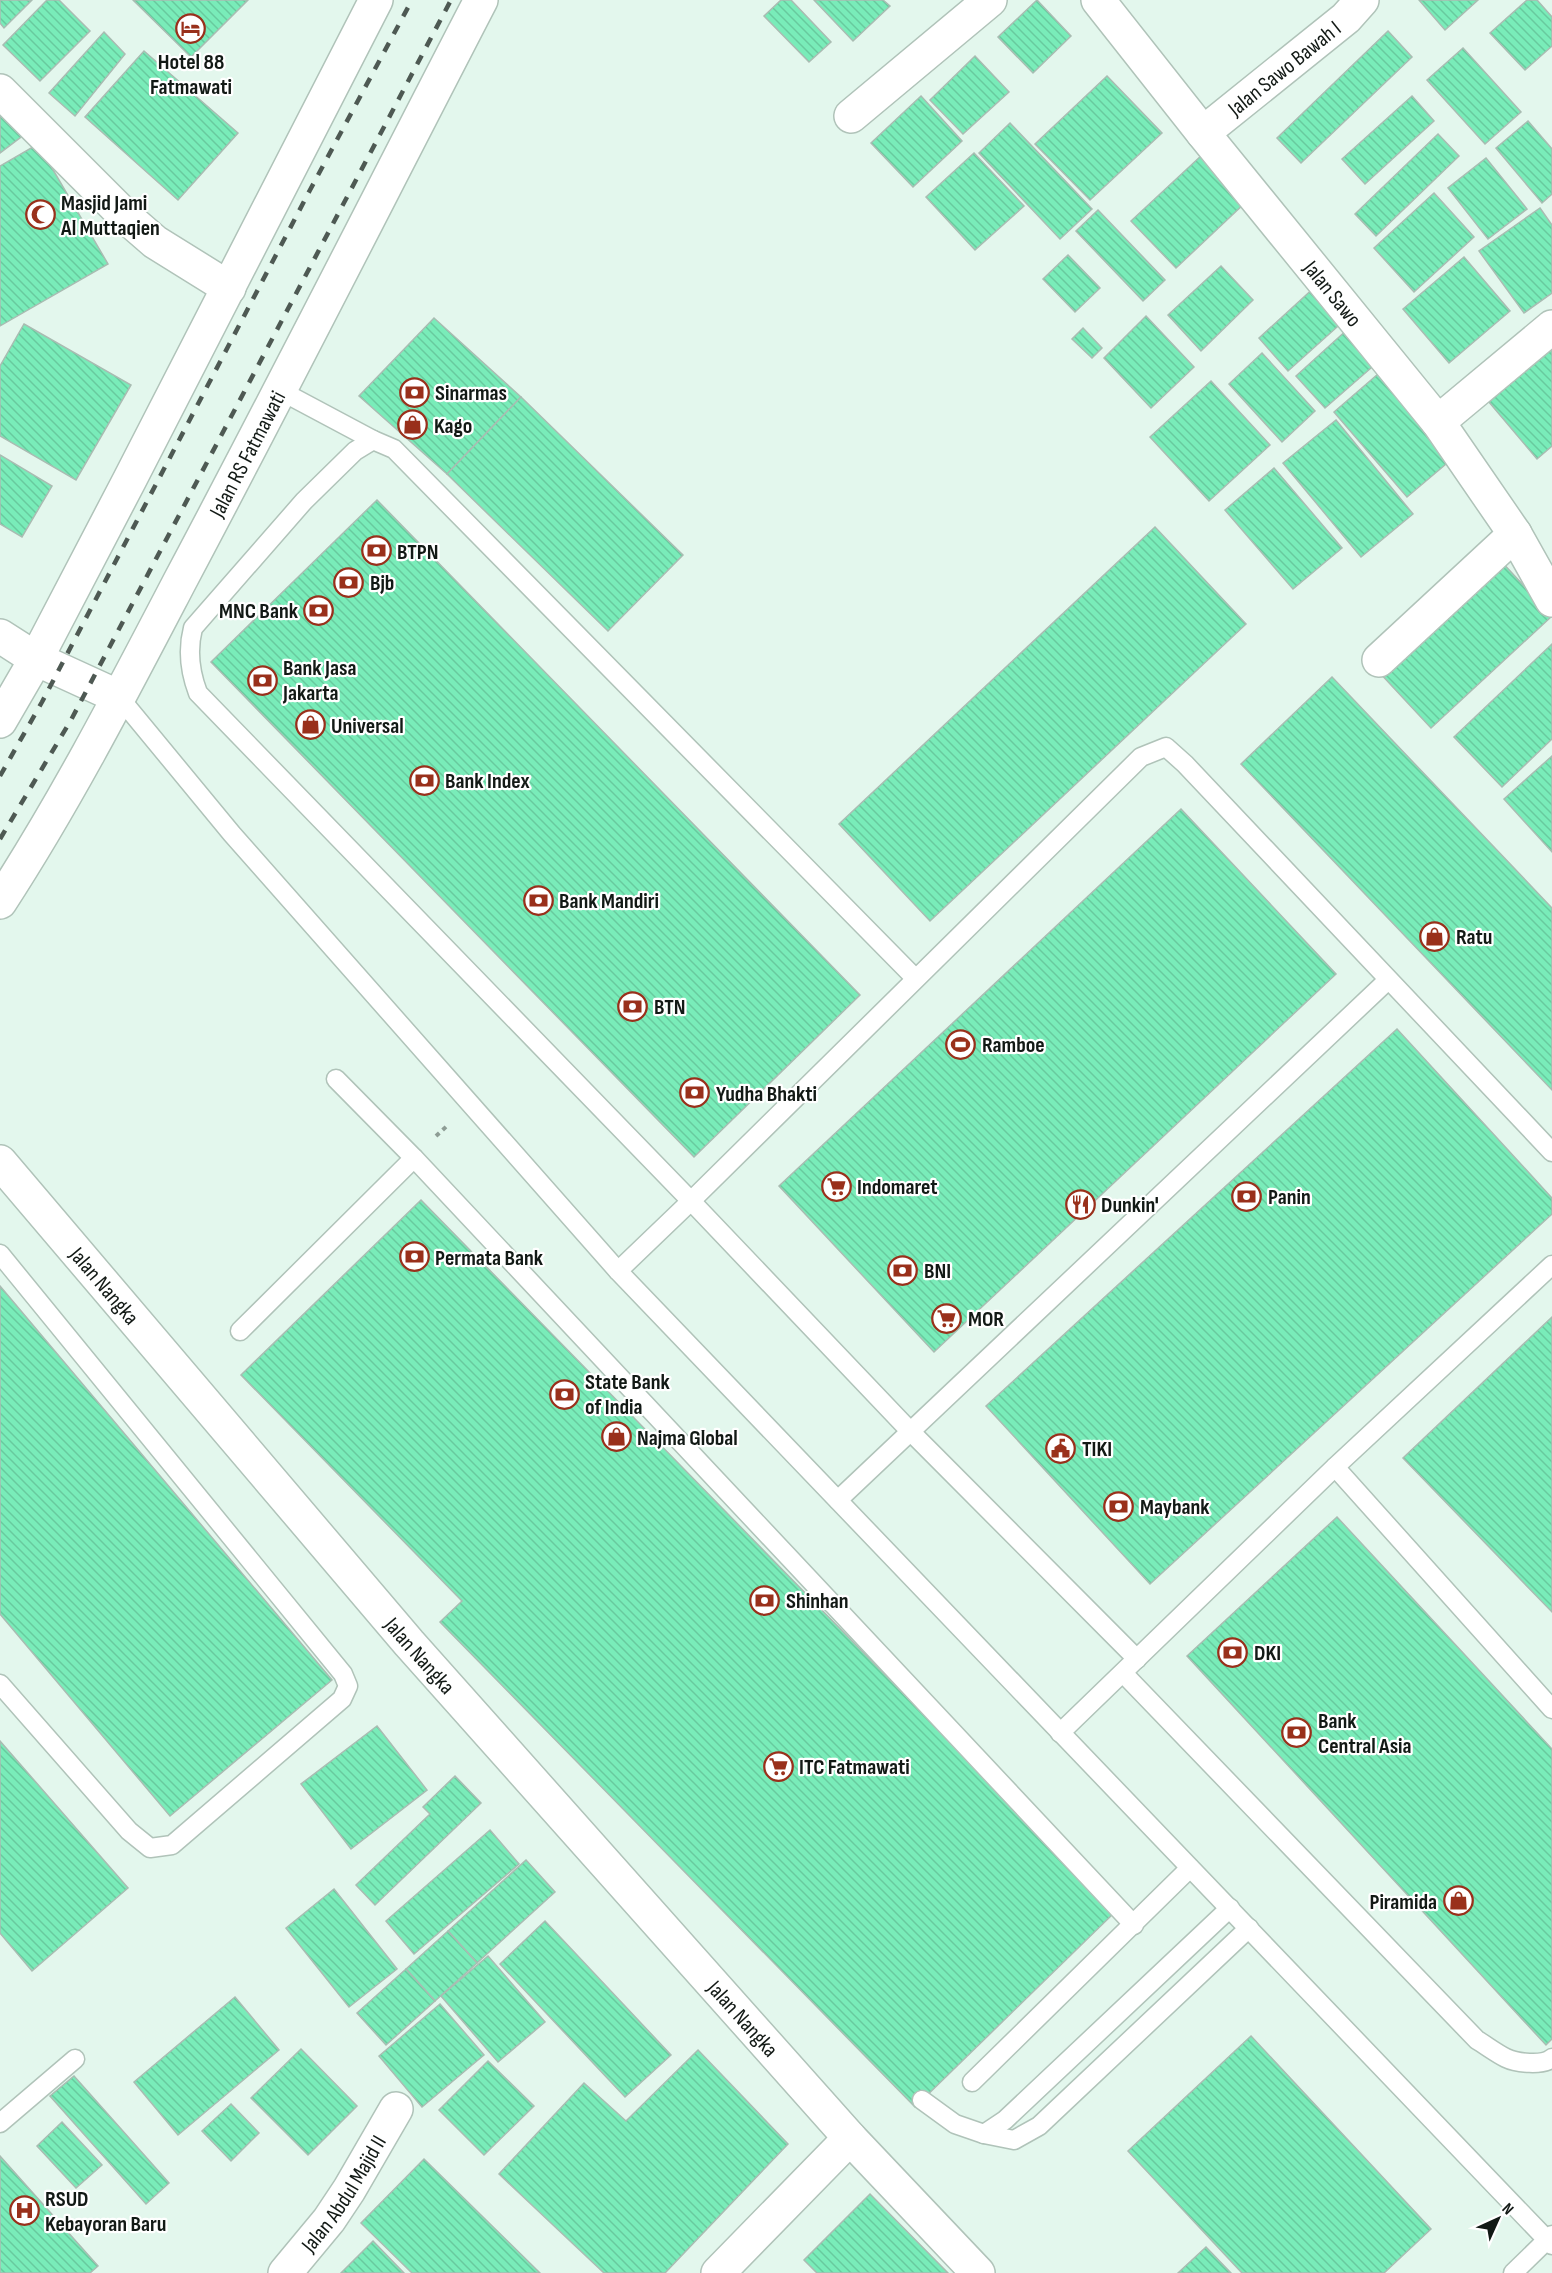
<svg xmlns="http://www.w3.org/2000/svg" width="1552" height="2273" viewBox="0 0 1552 2273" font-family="'Sofia Sans Condensed',sans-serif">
<defs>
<pattern id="building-back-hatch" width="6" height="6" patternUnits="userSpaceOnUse" patternTransform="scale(1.5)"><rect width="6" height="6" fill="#79ecb9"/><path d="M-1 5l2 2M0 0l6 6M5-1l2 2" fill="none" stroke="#68ca9e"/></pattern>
</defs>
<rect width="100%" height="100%" fill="#e3f7ed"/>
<!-- building -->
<g fill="url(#building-back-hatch)" stroke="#a9bcb2" stroke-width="1.5">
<polygon points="0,0 32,0 4,28 0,23"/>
<polygon points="47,0 59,0 90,31 40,81 3,45"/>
<polygon points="133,0 248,0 191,57"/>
<polygon points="781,0 791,0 831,42 809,62 764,16"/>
<polygon points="814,0 883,0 890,6 853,41"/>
<polygon points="1037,0 1071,36 1033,73 998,37"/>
<polygon points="1419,0 1478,0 1445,30"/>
<polygon points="1527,0 1537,0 1552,17 1552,46 1525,70 1490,33"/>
<polygon points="1388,31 1412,57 1301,163 1277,138"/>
<polygon points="104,32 125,54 75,116 49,93"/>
<polygon points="1463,48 1521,112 1485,144 1427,80"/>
<polygon points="144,51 238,133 178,200 85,117"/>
<polygon points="975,56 1009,92 963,134 930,100"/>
<polygon points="1107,76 1162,133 1090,200 1035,144"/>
<polygon points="921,96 962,141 913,187 871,143"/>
<polygon points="1412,96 1434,121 1365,184 1342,159"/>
<polygon points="0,100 25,134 0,153"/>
<polygon points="1528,121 1552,149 1552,194 1542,203 1496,148"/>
<polygon points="1010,123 1092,209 1060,239 979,153"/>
<polygon points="1438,134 1459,156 1376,236 1355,214"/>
<polygon points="38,144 108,264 0,326 0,166"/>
<polygon points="974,153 1024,206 975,250 926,197"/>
<polygon points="1202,155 1247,201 1176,268 1131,221"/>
<polygon points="1486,158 1527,209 1488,239 1448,188"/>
<polygon points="1434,193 1474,237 1414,292 1374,248"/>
<polygon points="1540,208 1552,225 1552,293 1524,313 1479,251"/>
<polygon points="1098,210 1165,280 1143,301 1076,231"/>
<polygon points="1068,255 1100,288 1075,312 1043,279"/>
<polygon points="1464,257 1510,311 1449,363 1403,309"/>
<polygon points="1221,266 1253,300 1201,351 1168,315"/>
<polygon points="1317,285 1347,318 1288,371 1259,338"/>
<polygon points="1146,316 1194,367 1151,408 1104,358"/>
<polygon points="434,318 521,397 447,474 359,396"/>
<polygon points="24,324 131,385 76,480 0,436 0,366"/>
<polygon points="1083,328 1102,348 1092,358 1072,339"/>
<polygon points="1349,328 1379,361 1325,408 1296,376"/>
<polygon points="1552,349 1552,446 1537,459 1489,402"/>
<polygon points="1262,353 1315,411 1282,442 1229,384"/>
<polygon points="1378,374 1452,459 1407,497 1334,412"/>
<polygon points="1211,381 1270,445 1209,501 1150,437"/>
<polygon points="521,397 683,555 608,631 447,474"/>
<polygon points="1336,420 1413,514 1361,557 1283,463"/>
<polygon points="0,455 52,486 22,537 0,524"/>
<polygon points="1274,468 1342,548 1293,589 1225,510"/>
<polygon points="377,500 860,995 694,1157 211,662"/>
<polygon points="1155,527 1246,624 930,921 839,824"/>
<polygon points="1499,559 1552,616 1431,728 1378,671"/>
<polygon points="1552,644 1552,739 1502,787 1454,737"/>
<polygon points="1332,677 1552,908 1552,1090 1241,764"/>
<polygon points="1552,756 1552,852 1504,799"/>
<polygon points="1181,809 1336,974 934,1352 779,1186"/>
<polygon points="1397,1029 1552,1198 1552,1214 1150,1584 986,1406"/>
<polygon points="421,1200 1116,1911 915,2107 440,1622 462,1601 241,1375"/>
<polygon points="0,1286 332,1680 170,1816 0,1614"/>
<polygon points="1552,1317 1552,1612 1403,1458"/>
<polygon points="1337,1517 1552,1749 1552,2039 1546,2045 1187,1656"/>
<polygon points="377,1726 427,1790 351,1849 301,1784"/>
<polygon points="0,1741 128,1888 32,1971 0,1933"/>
<polygon points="455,1776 481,1803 375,1905 356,1885 430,1814 423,1807"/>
<polygon points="490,1830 519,1864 414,1954 386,1921"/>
<polygon points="526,1860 555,1892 477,1963 448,1931"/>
<polygon points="334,1889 397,1969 349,2007 286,1928"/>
<polygon points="545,1921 671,2055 625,2097 500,1964"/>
<polygon points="448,1931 477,1963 435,2001 406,1969"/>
<polygon points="488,1956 545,2022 498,2062 441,1996"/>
<polygon points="406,1969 435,2001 386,2045 357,2013"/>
<polygon points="235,1997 279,2050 178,2135 134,2082"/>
<polygon points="440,2004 484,2055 422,2107 379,2056"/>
<polygon points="1251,2036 1431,2229 1384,2273 1242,2273 1128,2151"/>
<polygon points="301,2049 357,2106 308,2155 251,2098"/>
<polygon points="698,2050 788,2144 665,2273 604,2273 499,2174 584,2083 626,2121"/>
<polygon points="488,2061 534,2106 484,2155 439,2110"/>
<polygon points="74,2076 169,2183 146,2204 50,2096"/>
<polygon points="231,2104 259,2133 231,2161 202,2131"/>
<polygon points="62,2122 102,2165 76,2188 37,2146"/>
<polygon points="0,2156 98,2266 90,2273 0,2273"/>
<polygon points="424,2159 540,2273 412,2273 361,2223"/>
<polygon points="870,2194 948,2273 817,2273 804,2260"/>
<polygon points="373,2241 404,2273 341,2273"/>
<polygon points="1206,2247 1231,2273 1178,2273"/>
</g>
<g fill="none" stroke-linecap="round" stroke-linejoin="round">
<defs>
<g id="lane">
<polyline points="281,391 373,440"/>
<polyline points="119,697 232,834 618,1271 1552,2245"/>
<path d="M915 978 394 449 373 440 355 451 304 501 193 628C187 651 190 672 198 693L691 1201 910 1431 1137 1659"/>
<polyline points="336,1079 414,1158 1134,1925"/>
<polyline points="0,1254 343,1674 348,1686 342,1699 172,1845 150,1848 129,1831 0,1684"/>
<polyline points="618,1271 691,1201 1141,757 1166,747 1185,764 1552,1152"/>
<polyline points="240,1331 414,1158"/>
<polyline points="1335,1467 1552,1709"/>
<polyline points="838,1500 1388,980"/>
<path d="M1123 1673 1477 2040C1487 2046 1496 2053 1506 2058 1516 2063 1543 2066 1552 2058"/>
<polyline points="1060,1733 1335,1467 1552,1265"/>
<polyline points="972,2082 1190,1868"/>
<polyline points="922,2100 955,2124 984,2134 1014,2140 1039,2126 1249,1928"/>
<polyline points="0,2123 75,2059"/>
<polyline points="984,2134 1005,2120 1230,1908"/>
<polyline points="1513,2273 1552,2235"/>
</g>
<g id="street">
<path id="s1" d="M1098 0 1203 133 1438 422 1515 534 1552 600"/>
<polyline points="0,91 125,216 155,242 229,288"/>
<polyline points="851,116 990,0"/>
<path id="s2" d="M1203 133 1346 18 1362 0"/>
<polyline points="1438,422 1552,327"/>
<polyline points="1379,660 1515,534"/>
<path id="s3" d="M0 1162 409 1643 850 2138 978 2273"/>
<path id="s4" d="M285 2273 329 2220 349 2190 396 2109"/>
<polyline points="718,2273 850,2138"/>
</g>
<polyline id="secondary" points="0,636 36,659 119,697"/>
<g id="primary">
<polyline points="0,721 36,659 129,481 376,0"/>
<path id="s5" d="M0 902C67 799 124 688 181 579 283 387 381 193 481 0"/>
</g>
</defs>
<!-- lane casing -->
<use href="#lane" stroke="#b0c3b9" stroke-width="21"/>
<!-- street casing -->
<use href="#street" stroke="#b0c3b9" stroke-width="36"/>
<!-- secondary casing -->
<use href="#secondary" stroke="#b0c3b9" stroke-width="36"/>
<!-- primary casing -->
<use href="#primary" stroke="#b0c3b9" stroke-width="36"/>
<!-- path -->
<polyline stroke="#8e9d95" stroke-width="4" stroke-dasharray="4.5 4.5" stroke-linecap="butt" points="436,1136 448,1125"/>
<!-- lane -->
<use href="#lane" stroke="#fff" stroke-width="18"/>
<!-- street -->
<use href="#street" stroke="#fff" stroke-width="33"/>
<!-- secondary -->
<use href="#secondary" stroke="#fff" stroke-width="33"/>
<!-- primary -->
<use href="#primary" stroke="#fff" stroke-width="33"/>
<!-- rail -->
<g stroke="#4e5953" stroke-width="4.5" stroke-dasharray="10 10" stroke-linecap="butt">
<polyline points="0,776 42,702 310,190 412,0"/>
<polyline points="0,839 71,720 451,0"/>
</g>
</g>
<!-- icons -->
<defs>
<symbol id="hotel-ring" viewBox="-11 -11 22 22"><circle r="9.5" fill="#fff" stroke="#99301b" stroke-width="1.5"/><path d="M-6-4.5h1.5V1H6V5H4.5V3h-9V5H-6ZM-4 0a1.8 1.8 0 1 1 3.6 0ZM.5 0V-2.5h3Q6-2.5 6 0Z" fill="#99301b"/></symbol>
<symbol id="mosque-ring" viewBox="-11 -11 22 22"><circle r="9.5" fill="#fff" stroke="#99301b" stroke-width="1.5"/><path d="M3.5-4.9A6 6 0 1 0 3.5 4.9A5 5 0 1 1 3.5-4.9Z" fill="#99301b"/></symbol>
<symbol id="bank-ring" viewBox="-11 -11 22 22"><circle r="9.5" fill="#fff" stroke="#99301b" stroke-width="1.5"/><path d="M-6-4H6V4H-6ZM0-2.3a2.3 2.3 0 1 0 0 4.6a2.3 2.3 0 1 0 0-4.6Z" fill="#99301b"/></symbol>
<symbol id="shop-ring" viewBox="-11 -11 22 22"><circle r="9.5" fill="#fff" stroke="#99301b" stroke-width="1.5"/><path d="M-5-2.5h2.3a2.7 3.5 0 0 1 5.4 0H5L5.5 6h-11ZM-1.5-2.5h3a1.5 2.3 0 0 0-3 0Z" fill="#99301b"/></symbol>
<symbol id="stadium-ring" viewBox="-11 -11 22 22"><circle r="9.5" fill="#fff" stroke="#99301b" stroke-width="1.5"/><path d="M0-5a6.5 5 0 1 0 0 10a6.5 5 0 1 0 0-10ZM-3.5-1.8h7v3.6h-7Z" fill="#99301b"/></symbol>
<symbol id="supermarket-ring" viewBox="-11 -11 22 22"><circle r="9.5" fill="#fff" stroke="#99301b" stroke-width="1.5"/><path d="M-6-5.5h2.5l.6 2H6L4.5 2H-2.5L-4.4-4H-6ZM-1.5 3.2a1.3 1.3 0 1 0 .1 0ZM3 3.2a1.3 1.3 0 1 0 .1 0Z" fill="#99301b"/></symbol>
<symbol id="restaurant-ring" viewBox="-11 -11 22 22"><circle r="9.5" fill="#fff" stroke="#99301b" stroke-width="1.5"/><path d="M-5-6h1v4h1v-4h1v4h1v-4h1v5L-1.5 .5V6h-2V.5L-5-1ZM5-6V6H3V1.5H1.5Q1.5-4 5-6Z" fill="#99301b"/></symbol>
<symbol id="civic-ring" viewBox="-11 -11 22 22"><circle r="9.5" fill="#fff" stroke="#99301b" stroke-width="1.5"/><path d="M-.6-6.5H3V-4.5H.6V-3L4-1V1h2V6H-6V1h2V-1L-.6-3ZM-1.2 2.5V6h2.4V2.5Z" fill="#99301b"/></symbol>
<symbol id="hospital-ring" viewBox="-11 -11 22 22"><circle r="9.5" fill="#fff" stroke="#99301b" stroke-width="1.5"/><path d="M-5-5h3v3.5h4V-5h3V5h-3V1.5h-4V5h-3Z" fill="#99301b"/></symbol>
</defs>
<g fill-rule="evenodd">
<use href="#hotel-ring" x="174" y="12" width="33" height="33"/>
<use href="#mosque-ring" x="24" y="198" width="33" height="33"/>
<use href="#bank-ring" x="398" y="376" width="33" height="33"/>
<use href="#shop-ring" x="396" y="408" width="33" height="33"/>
<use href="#bank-ring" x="360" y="534" width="33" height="33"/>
<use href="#bank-ring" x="332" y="566" width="33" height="33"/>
<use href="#bank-ring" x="302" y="594" width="33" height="33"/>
<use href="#bank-ring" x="246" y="664" width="33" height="33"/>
<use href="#shop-ring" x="294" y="708" width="33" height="33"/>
<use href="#bank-ring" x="408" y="764" width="33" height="33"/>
<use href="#bank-ring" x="522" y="884" width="33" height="33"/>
<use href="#shop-ring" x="1418" y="920" width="33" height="33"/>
<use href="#bank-ring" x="616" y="990" width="33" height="33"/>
<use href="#stadium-ring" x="944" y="1028" width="33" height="33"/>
<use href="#bank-ring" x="678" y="1076" width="33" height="33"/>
<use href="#supermarket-ring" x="820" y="1170" width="33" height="33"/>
<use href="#bank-ring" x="1230" y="1180" width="33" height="33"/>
<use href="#restaurant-ring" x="1064" y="1188" width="33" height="33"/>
<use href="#bank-ring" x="398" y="1240" width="33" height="33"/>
<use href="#bank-ring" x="886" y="1254" width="33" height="33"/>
<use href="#supermarket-ring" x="930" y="1302" width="33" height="33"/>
<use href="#bank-ring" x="548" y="1378" width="33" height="33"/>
<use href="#shop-ring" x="600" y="1420" width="33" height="33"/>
<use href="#civic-ring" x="1044" y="1432" width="33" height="33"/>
<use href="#bank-ring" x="1102" y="1490" width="33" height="33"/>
<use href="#bank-ring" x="748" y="1584" width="33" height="33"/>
<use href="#bank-ring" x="1216" y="1636" width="33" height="33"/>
<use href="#bank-ring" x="1280" y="1716" width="33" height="33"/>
<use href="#supermarket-ring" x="762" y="1750" width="33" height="33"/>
<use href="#shop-ring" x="1442" y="1884" width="33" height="33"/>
<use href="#hospital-ring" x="8" y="2194" width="33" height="33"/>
</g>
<g text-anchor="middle" stroke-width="4.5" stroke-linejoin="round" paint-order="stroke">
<!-- poi labels -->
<g font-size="22" font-weight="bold" fill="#121915" stroke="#fff" text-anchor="start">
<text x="191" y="69" text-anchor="middle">Hotel 88<tspan x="191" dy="25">Fatmawati</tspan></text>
<text x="61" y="210">Masjid Jami<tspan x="61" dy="25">Al Muttaqien</tspan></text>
<text x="435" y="400">Sinarmas</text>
<text x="434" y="433">Kago</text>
<text x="397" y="559">BTPN</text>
<text x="370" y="590">Bjb</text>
<text x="298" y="618" text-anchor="end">MNC Bank</text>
<text x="283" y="675">Bank Jasa<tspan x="283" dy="25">Jakarta</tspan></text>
<text x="331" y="733">Universal</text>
<text x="445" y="788">Bank Index</text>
<text x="559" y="908">Bank Mandiri</text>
<text x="1456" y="944">Ratu</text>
<text x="654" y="1014">BTN</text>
<text x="982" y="1052">Ramboe</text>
<text x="716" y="1101">Yudha Bhakti</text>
<text x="857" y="1194">Indomaret</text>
<text x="1268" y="1204">Panin</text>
<text x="1101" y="1212">Dunkin'</text>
<text x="435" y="1265">Permata Bank</text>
<text x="924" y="1278">BNI</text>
<text x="968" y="1326">MOR</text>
<text x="585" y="1389">State Bank<tspan x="585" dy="25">of India</tspan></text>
<text x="637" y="1445">Najma Global</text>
<text x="1082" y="1456">TIKI</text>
<text x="1140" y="1514">Maybank</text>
<text x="786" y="1608">Shinhan</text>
<text x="1254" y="1660">DKI</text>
<text x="1318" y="1728">Bank<tspan x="1318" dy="25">Central Asia</tspan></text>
<text x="799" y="1774">ITC Fatmawati</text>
<text x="1437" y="1909" text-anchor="end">Piramida</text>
<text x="45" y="2206">RSUD<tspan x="45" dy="25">Kebayoran Baru</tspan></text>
</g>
<!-- street labels -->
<g font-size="22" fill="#121915" stroke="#fff">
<text dy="8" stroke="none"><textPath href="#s2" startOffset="104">Jalan Sawo Bawah I</textPath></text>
<text dy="8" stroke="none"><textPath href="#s1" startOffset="376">Jalan Sawo</textPath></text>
<text dy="8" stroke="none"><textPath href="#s5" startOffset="512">Jalan RS Fatmawati</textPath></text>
<text dy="8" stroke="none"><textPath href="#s3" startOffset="162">Jalan Nangka</textPath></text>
<text dy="8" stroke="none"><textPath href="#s3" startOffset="648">Jalan Nangka</textPath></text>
<text dy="8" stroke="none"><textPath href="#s3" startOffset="1134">Jalan Nangka</textPath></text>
<text dy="8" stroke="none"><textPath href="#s4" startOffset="99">Jalan Abdul Majid II</textPath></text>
</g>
</g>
<!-- north arrow -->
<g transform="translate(1498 2219) rotate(45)" stroke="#ffffff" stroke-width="4.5" paint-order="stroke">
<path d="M0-4.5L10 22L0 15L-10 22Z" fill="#121915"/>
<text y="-9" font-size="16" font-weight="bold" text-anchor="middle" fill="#121915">N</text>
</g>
</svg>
